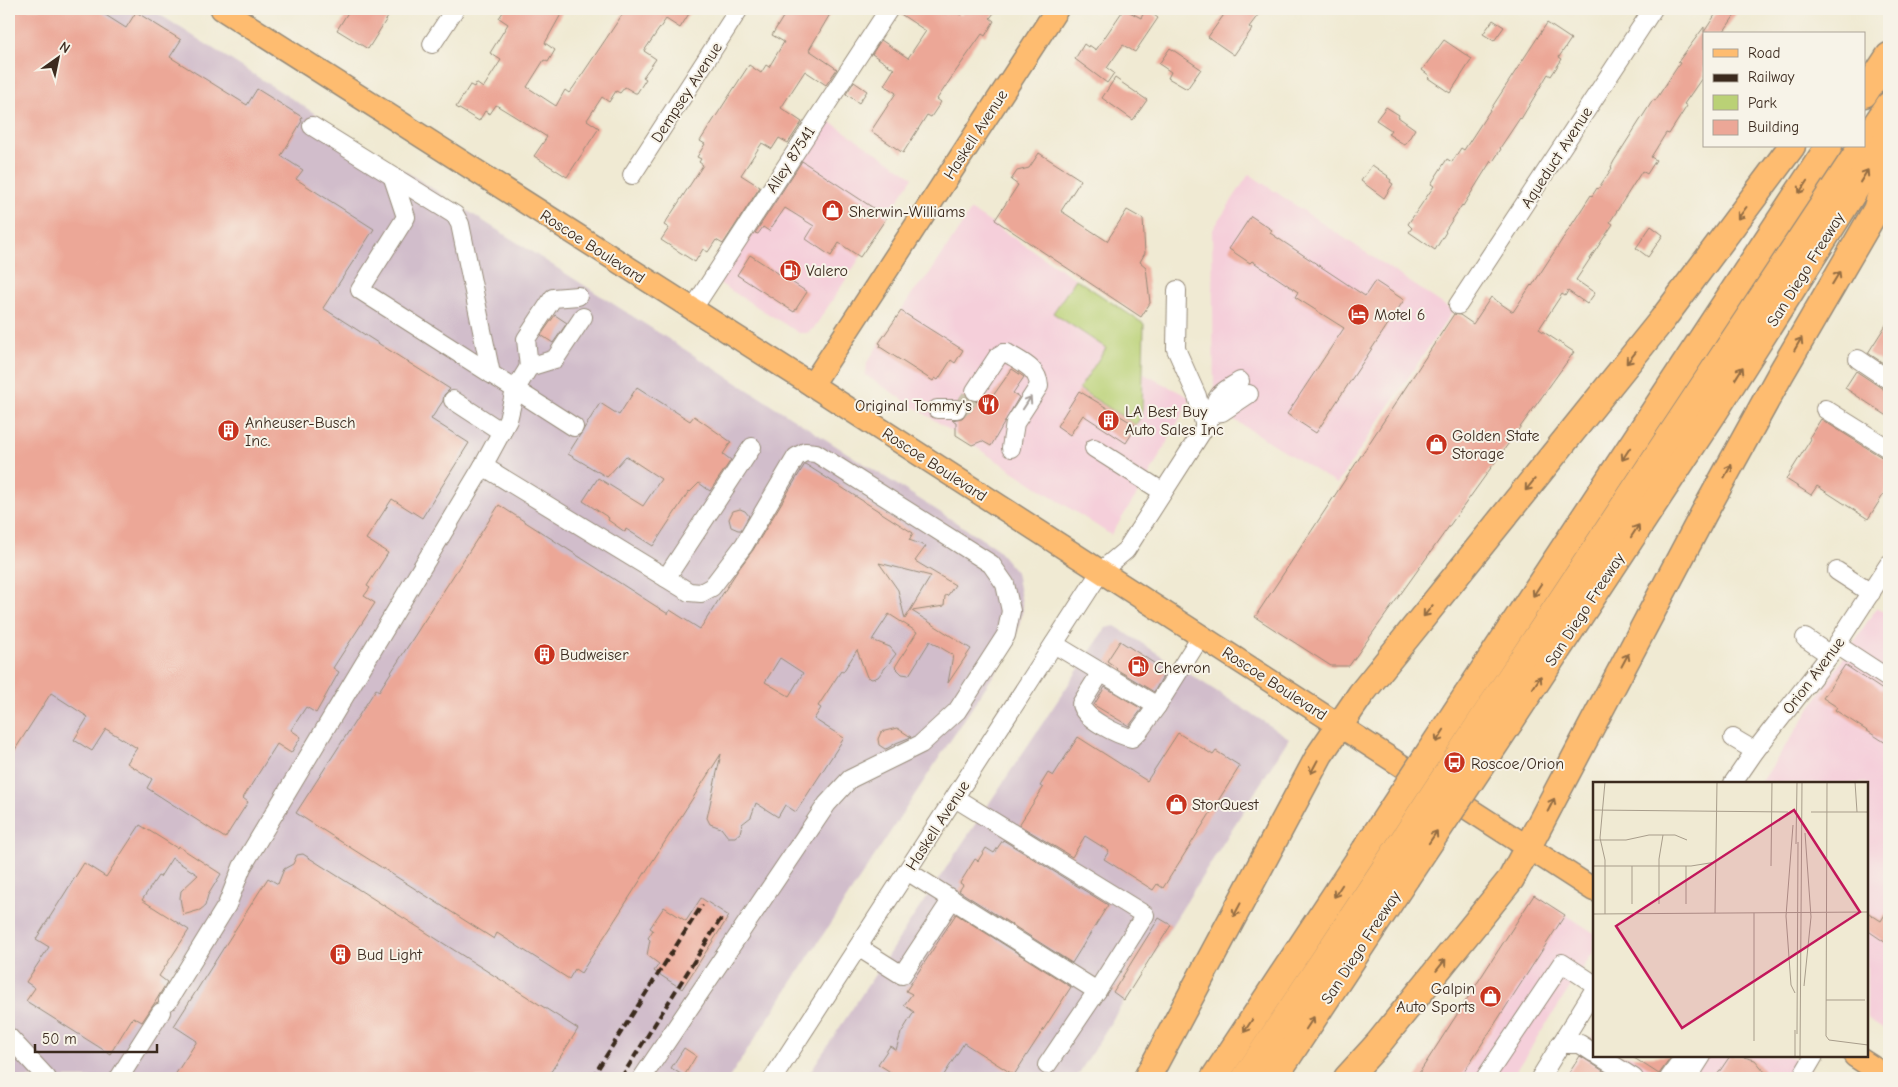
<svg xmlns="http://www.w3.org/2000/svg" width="1898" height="1087" viewBox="0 0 1898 1087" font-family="'Comic Neue',sans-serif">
<rect width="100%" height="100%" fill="#f7f3e8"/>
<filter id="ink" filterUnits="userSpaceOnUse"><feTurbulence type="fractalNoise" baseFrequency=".02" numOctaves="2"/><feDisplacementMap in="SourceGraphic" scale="10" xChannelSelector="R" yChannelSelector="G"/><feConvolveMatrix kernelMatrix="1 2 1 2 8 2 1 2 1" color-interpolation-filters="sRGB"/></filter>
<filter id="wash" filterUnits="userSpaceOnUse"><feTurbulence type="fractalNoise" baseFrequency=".0096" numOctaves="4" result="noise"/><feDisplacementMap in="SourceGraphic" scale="20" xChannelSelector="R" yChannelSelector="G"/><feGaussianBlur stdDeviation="1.12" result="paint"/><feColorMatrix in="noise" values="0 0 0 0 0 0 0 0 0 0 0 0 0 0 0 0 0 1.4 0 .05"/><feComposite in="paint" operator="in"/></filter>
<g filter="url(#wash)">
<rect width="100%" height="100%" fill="#f0ead3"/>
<!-- built -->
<g fill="#f5cfda">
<polygon points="826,119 913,177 814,328 807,333 799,333 719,283"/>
<polygon points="1249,174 1453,311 1337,484 1233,419 1214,393 1212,231"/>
<polygon points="971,210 1076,279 1053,313 1106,348 1079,389 1142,414 1144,374 1191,398 1148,477 1111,535 865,375 867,365 866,364 913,292 931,272"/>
<polygon points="1877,607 1889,615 1889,1032 1867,1018 1867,783 1761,783"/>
<polygon points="1534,894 1594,933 1594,951 1511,1078 1416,1078"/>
<polygon points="1594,1032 1594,1056 1789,1056 1824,1078 1564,1078"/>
</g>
<!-- industrial -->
<g fill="#d1bdcb">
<polygon points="9,9 151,9 996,548 1016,572 1023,609 1015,642 729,1078 9,1078"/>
<polygon points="1115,626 1289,738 1076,1078 806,1078 1106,628"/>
</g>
<!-- green -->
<polygon fill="#bad176" stroke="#7a7e4a" points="1076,279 1144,324 1142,414 1136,425 1079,389 1106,348 1053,313"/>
<g id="blocks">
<!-- building -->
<g fill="#eca797" fill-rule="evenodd">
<polygon points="9,9 96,9 126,28 136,12 181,40 170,57 247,105 257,89 302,117 301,120 302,121 281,156 303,170 296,179 374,229 323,308 450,389 444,395 443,401 431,419 469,443 422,518 392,499 366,539 388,553 367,586 370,588 364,596 375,603 333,668 339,672 316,713 306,707 291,730 301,737 291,753 277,744 243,798 248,802 225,838 147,788 152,779 127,763 137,748 106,729 92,751 74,740 88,717 51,693 9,759"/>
<polygon points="350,9 359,11 360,9 393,9 368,49 337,30"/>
<polygon points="505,9 564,9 545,43 555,50 548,62 544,60 527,87 556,106 565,90 569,93 573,88 626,9 692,9 680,28 666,19 644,51 656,59 643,77 646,79 637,93 635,93 625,87 620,93 616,91 609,102 602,97 587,120 599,128 567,177 534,156 547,137 514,116 496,105 490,114 485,111 479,121 456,107 470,85 474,87 476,83 483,88 501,60 490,53 508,24 499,18"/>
<polygon points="788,9 833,9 809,50 837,69 826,85 805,71 781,108 802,122 788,143 779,138 772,149 762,143 741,175 760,187 723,244 716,240 708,252 703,249 695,262 661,240 669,228 664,225 703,165 699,162 701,159 697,157 705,144 700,141 749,65 761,73 766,65 769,67 784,42 772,35"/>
<polygon points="900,9 918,9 926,14 929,9 938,9 946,14 951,9 961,15 965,9 987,9 994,13 990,18 994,21 985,36 982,34 956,71 937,99 941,102 931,117 927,115 903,153 871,131 896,93 884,85 894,69 872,54 881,40 908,58 926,31 899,13"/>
<polygon points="1124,9 1141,18 1146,9 1158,18 1135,52 1123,45 1107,68 1114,73 1107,83 1075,59 1084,44 1088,47 1089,45 1096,50"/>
<polygon points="1228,9 1248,9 1258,15 1249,27 1252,29 1234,55 1208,37"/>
<polygon points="1719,9 1739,9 1722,34 1704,34 1704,75 1684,104 1687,106 1669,134 1666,133 1651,157 1656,160 1647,174 1642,171 1610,222 1613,224 1576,280 1595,293 1587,304 1568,291 1565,296 1562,294 1539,329 1574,352 1349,666 1331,666 1255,617 1454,314 1460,315 1473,324 1491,297 1513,312 1531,285 1532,286 1591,195 1592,196 1597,188 1598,189 1612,168 1611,167 1614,161 1653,100 1655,101 1680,63 1678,62 1704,27 1704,32"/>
<polygon points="1493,20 1504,27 1494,41 1483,34"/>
<polygon points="1547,23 1571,39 1559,57 1562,59 1551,76 1548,74 1521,119 1520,118 1500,148 1501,149 1492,163 1491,161 1463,206 1462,205 1445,231 1446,232 1435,250 1409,232 1412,228 1408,224 1434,186 1431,184 1447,159 1452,162 1461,148 1464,150"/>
<polygon points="1444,40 1472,59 1450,93 1428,78 1430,76 1422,70"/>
<polygon points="1170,48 1201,69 1187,89 1168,78 1171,72 1159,64"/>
<polygon points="1115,78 1147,100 1133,120 1102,98"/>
<polygon points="854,82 867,91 859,103 846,94"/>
<polygon points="1386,107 1399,115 1398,117 1415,129 1405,145 1388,134 1391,130 1376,120"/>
<polygon points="1039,153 1081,180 1061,211 1107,241 1127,210 1143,219 1145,253 1140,262 1146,267 1150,303 1141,317 995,220 1018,185 1011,180 1017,171 1029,168"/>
<polygon points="802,161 887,217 860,257 839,243 831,256 806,239 814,226 785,208 769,231 763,227 758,234 755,233"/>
<polygon points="1372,165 1388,176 1387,177 1391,180 1390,182 1393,184 1384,198 1361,181"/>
<polygon points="1251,216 1272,230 1270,233 1365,296 1375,281 1404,300 1316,433 1287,414 1344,328 1295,297 1298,292 1252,261 1250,263 1229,249"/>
<polygon points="1651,226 1663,235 1648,257 1636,248"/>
<polygon points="750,255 807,292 794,312 737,275"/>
<polygon points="901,311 963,350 955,363 951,360 938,380 935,378 933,381 880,347 881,344 879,343"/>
<polygon points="555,315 567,323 553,343 541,335"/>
<polygon points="1889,320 1889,367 1868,353"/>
<polygon points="1012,369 1024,377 1013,393 1019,397 991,446 982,441 972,445 956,435 956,422 952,420 962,418 966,414 968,409 963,400 966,396 974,402 979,401 984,396 990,400"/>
<polygon points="1856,371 1883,389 1889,390 1889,417 1845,388"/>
<polygon points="637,387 690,421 694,416 731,442 723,454 731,460 710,491 699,483 690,492 689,491 653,546 626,529 625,532 608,520 609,518 583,501 598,478 643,506 661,479 626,456 607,477 568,454 600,403 619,415"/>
<polygon points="1079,391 1135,425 1136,427 1126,443 1083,415 1070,435 1057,426"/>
<polygon points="1821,419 1883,458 1889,460 1889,486 1868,519 1817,486 1811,495 1786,479 1811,439 1809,438"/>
<path d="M805 464 913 533 909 540 926 546 915 561 955 585 948 595 945 596 944 606 912 611 971 649 948 683 953 655 930 641 909 675 902 674 895 667 917 632 889 614 872 640 890 647 896 654 878 677 872 679 867 677 857 650 843 672 841 671 818 706 821 708 814 719 844 738 796 812 785 805 778 817 756 803 751 817 742 824 740 833 735 837H728L721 828 710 824 707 818 721 754 581 973 575 969 569 979 497 933 494 939 296 813 376 689 379 691 499 505 668 614 670 610 700 629 738 570 753 550ZM879 563 931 576 905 619 898 590ZM780 658 803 673 789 696 765 682Z"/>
<polygon points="740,509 745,511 749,516 741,530 738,530 731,527 729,519 733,511"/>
<polygon points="1120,641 1166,671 1154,692 1116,669 1117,668 1107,661"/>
<polygon points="1845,665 1889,694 1889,745 1835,710 1837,707 1823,698"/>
<polygon points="1105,687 1142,709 1129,726 1094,705"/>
<polygon points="897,728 911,737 896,743 888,748 885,749 879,745 878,739 881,732"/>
<polygon points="1178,733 1213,755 1216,751 1240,766 1163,888 1157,884 1153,890 1104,859 1109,851 1085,836 1072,857 1019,825 1043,788 1040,786 1048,773 1053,776 1078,737 1147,781"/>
<polygon points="140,825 177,848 178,846 221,874 208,895 205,906 200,910 183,915 180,898 181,891 198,875 172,858 160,877 158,876 142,900 189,930 159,976 167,982 154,1004 142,1022 133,1017 110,1054 26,1001 35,988 26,982 49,947 36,939 84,863 106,877"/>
<polygon points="1003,840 1108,905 1072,963 959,891 963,885 960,883 975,859 978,861 986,848 994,853"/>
<polygon points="303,854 578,1029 547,1078 173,1078 197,1041 174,1026 268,878 278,884 284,869 293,864 297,855"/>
<polygon points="1534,895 1565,915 1460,1078 1416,1078"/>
<polygon points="701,898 729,916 682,989 654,971 659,964 647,955 650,940 648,938 653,930 650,928 664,907 686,921"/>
<polygon points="1889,908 1889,945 1867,930 1867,912 1881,921"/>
<polygon points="956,914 1071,987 1014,1075 964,1043 942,1078 900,1078 878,1064 890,1046 896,1050 901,1033 914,1012 904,1005 912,994 906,991"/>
<polygon points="1159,918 1171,925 1124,1000 1113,992"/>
<polygon points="684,1048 696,1056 684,1076 671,1068"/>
<polygon points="1580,1056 1591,1063 1614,1078 1566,1078"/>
<polygon points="1631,1056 1672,1056 1659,1074"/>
<polygon points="1730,1056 1740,1056 1755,1060 1770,1078 1715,1078"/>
</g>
</g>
</g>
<g filter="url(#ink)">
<use href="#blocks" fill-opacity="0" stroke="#968a78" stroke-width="1"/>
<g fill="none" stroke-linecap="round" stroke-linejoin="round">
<!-- minor-tunnel -->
<polyline stroke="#ccc4af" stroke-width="18" stroke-dasharray="18 9" stroke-linecap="butt" points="957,409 964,406 975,391"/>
<defs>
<g id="minor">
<polyline points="432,44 455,9"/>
<polyline points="312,126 455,215 460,224 491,374"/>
<polyline points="632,175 739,9"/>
<polyline points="393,178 406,217 360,290 574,427"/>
<polyline points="1177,290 1176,349 1197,396 1205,427"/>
<polyline points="1458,305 1653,9"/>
<polyline points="692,310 889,9"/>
<polyline points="1858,359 1889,380"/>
<polyline points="529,367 526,339 553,298 578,296"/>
<path d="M975 391 998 356 1003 353H1007C1021 362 1038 368 1039 386L1015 423 1011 448"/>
<polyline points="453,400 502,432"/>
<polyline points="937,409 957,409"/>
<polyline points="1825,409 1889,449"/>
<polyline points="1214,413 1222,412 1249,394"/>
<polyline points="1094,448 1163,492"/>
<polyline points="483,466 689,592 701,593 712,587 744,545 796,457 805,452 816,453 991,564 1005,584 1011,611 1006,635 957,711 921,744 850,779 827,804 642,1078"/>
<polyline points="1837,571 1871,593"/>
<polyline points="666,578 752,447"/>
<polyline points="1805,638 1830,655"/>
<polyline points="1054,644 1157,706"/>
<polyline points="1837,645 1889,679"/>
<path d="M1101 672 1081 704C1084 719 1118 735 1132 738L1139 731 1157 706 1201 636"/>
<polyline points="1733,738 1755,751"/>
<polyline points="1733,783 1755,751 1830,655 1889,564"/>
<polyline points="955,798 1145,915 1097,991 1047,1065"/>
<polyline points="907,871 1097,991"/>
<polyline points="858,947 902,975 952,899"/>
<polyline points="168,1001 227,905 242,867 483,466 508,420 515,390 529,367 555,359 583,317"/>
<polyline points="9,1037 47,1078"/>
<polyline points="1560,1044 1580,1044 1594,1053"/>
<polyline points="1599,1056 1634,1078"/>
<polyline points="119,1078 161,1012"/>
<path d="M773 1078 1101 571 1126 550 1214 413C1214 393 1225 391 1240 381"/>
<polyline points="1485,1078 1562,963 1594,984"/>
<polyline points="1540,1078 1594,990"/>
<polyline points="1669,1078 1685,1056"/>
<polyline points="1688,1078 1702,1056"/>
<polyline points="1801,1078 1814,1056"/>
</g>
<g id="major">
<polyline points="222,9 812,385 1594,890"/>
<polyline points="812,385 1057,9"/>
<polyline points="1855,1056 1889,1078"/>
</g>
<g id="highway">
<polyline points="1864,94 1889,56"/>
<polyline points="1864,142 1889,105"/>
<polyline points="1467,695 1829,146"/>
<polyline points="1489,709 1862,146"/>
<polyline points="1510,722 1713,414 1889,136"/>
<polyline points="1147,1078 1320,754 1361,694 1662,320 1792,146"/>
<polyline points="1214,1078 1365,850"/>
<polyline points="1245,1078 1386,866"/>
<polyline points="1274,1078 1406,878"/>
<polyline points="1347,1078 1378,1044 1511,879 1704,513 1780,375 1876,210 1889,170"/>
</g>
</defs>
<!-- minor casing -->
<use href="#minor" stroke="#968a78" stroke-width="20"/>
<!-- major casing -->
<use href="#major" stroke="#968a78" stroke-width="25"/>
<!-- highway casing -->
<use href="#highway" stroke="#968a78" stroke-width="29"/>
<!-- minor -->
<use href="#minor" stroke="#fff" stroke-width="18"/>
<!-- major -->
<use href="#major" stroke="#febc70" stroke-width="22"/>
<!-- highway -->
<use href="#highway" stroke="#febc70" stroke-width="26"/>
<!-- rail -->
<g stroke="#3b2a1e" stroke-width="4" stroke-dasharray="8 4" stroke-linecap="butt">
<polyline points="9,1068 16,1078"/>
<polyline points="164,1078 164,1077"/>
<polyline points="592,1078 702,905"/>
<polyline points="621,1078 722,917"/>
</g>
<defs>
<g id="highway-bridge">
<polyline points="1365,850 1467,695"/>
<polyline points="1386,866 1489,709"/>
<polyline points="1406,878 1510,722"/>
</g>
</defs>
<!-- highway-bridge casing -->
<use href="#highway-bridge" stroke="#968a78" stroke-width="29" stroke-linecap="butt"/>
<!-- highway-bridge -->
<use href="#highway-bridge" stroke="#febc70" stroke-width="26"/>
</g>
<!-- one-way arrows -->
<defs><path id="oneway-shaft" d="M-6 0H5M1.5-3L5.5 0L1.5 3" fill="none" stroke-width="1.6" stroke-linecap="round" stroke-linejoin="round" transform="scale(1.25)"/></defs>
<g stroke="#936c43">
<use href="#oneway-shaft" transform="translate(1864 176) rotate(-58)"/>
<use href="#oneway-shaft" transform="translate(1803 187) rotate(123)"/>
<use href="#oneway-shaft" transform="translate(1742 213) rotate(127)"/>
<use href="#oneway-shaft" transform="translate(1836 278) rotate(-59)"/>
<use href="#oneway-shaft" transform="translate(1798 344) rotate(-60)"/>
<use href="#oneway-shaft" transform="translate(1631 358) rotate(129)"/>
<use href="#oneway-shaft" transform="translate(1739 373) rotate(-58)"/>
<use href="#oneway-shaft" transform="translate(1626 454) rotate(123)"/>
<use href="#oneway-shaft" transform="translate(1728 471) rotate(-61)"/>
<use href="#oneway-shaft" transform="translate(1530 485) rotate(129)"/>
<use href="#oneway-shaft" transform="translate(1635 531) rotate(-57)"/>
<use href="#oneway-shaft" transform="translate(1537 590) rotate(123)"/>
<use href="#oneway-shaft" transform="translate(1428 611) rotate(129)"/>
<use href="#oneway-shaft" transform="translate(1625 660) rotate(-62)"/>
<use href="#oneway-shaft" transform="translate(1537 682) rotate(-57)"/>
<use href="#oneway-shaft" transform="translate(1440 736) rotate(123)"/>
<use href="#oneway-shaft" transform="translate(1314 767) rotate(118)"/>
<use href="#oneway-shaft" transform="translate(1551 805) rotate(-63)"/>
<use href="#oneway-shaft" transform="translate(1433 837) rotate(-56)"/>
<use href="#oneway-shaft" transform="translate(1338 891) rotate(123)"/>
<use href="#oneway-shaft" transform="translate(1237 910) rotate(118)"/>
<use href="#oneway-shaft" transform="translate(1441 965) rotate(-51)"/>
<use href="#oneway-shaft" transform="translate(1310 1023) rotate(-57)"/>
<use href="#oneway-shaft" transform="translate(1248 1026) rotate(123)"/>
</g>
<use stroke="#a79f9a" href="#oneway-shaft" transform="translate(1027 403) rotate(-57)"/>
</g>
<!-- icons -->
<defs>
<symbol id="shop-disc" viewBox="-11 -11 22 22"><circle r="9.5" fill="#c8321e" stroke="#f7f3e8"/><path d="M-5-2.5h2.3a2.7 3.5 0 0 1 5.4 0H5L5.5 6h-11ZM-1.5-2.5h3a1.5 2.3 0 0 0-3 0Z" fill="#fff"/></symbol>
<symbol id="fuel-disc" viewBox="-11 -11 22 22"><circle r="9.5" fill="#c8321e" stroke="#f7f3e8"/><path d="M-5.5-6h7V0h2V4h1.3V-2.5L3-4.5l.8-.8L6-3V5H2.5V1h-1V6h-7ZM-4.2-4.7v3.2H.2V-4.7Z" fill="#fff"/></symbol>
<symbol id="hotel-disc" viewBox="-11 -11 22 22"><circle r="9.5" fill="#c8321e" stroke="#f7f3e8"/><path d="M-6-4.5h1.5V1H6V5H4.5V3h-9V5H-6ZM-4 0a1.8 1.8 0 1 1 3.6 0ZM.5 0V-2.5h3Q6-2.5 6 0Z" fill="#fff"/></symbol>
<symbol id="restaurant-disc" viewBox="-11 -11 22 22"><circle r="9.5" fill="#c8321e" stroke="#f7f3e8"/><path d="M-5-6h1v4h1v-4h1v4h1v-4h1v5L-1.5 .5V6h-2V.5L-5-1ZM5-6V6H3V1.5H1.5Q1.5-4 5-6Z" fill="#fff"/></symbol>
<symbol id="building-disc" viewBox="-11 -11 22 22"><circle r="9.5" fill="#c8321e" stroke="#f7f3e8"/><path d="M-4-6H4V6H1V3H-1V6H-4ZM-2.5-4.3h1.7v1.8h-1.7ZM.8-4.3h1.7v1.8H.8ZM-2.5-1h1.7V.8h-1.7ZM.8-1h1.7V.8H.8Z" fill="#fff"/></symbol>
<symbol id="bus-disc" viewBox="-11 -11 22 22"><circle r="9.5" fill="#c8321e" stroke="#f7f3e8"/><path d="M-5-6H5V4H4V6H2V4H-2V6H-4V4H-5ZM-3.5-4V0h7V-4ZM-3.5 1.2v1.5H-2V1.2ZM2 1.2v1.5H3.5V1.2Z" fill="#fff"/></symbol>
</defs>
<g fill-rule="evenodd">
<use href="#shop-disc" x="820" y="198" width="25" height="25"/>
<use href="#fuel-disc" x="778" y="258" width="25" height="25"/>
<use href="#hotel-disc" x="1346" y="302" width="25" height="25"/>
<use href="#restaurant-disc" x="976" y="392" width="25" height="25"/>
<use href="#building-disc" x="1096" y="408" width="25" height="25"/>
<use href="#building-disc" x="216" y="418" width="25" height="25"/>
<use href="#shop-disc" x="1424" y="432" width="25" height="25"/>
<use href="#building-disc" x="532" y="642" width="25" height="25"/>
<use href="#fuel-disc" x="1126" y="654" width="25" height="25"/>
<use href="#bus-disc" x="1442" y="750" width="25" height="25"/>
<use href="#shop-disc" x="1164" y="792" width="25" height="25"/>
<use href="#building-disc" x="328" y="942" width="25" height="25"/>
<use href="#shop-disc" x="1478" y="984" width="25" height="25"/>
</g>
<g text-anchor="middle" stroke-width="4" stroke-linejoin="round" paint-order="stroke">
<!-- street labels -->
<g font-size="16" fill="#3b2a1e" stroke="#f7f3e8">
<text transform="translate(686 92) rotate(-57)" y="6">Dempsey Avenue</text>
<text transform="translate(975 134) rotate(-57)" y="6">Haskell Avenue</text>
<text transform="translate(1556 157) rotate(-57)" y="6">Aqueduct Avenue</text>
<text transform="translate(790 159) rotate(-57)" y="6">Alley 87541</text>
<text transform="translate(593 246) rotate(33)" y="6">Roscoe Boulevard</text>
<text transform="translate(1805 269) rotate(-58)" y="6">San Diego Freeway</text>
<text transform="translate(935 464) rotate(33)" y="6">Roscoe Boulevard</text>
<text transform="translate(1584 609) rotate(-57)" y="6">San Diego Freeway</text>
<text transform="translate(1813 675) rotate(-53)" y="6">Orion Avenue</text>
<text transform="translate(1275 683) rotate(33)" y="6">Roscoe Boulevard</text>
<text transform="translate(937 825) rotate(-57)" y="6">Haskell Avenue</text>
<text transform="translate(1360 947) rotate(-57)" y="6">San Diego Freeway</text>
</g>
<!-- poi labels -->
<g font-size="16" fill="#3b2a1e" stroke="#f7f3e8" text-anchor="start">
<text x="849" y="217">Sherwin-Williams</text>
<text x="806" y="276">Valero</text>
<text x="1374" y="320">Motel 6</text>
<text x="972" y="411" text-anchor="end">Original Tommy's</text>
<text x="1125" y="417">LA Best Buy<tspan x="1125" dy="18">Auto Sales Inc</tspan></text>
<text x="245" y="428">Anheuser-Busch<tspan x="245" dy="18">Inc.</tspan></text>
<text x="1452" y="441">Golden State<tspan x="1452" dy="18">Storage</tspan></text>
<text x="560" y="660">Budweiser</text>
<text x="1154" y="673">Chevron</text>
<text x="1471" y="769">Roscoe/Orion</text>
<text x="1192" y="810">StorQuest</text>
<text x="357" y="960">Bud Light</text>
<text x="1475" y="994" text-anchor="end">Galpin<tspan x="1475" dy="18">Auto Sports</tspan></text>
</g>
</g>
<!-- overview -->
<g transform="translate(1593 782)">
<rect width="275" height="275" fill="#f0ead3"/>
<path fill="none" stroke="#a89d8b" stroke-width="1" d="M12 0 7 56 12 78V132M42 0H99M234 0 233 254 236 258 275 263M262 0 264 30M0 28 195 30M218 30H275M200 43 193 134 198 203 202 211M0 58H33L56 53H82L94 58M203 62 204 0M0 84H98L123 80M39 84V122M93 84V122M178 84 179 0M66 122V77L70 53M122 131 124 0M0 132 275 130M211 204 218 135 212 51M233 218H272M204 252 205 60M161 259V131M202 275V248M207 275 209 0"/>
<path fill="#c2185b" fill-opacity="0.15" stroke="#c2185b" stroke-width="2.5" d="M201 28 267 130 89 246 23 144Z"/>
<rect width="275" height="275" fill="none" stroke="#3b2a1e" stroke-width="2.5"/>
</g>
<!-- margin -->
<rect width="1898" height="1087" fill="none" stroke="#f7f3e8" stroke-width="30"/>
<!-- legend -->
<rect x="1703" y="32" width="162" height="115" fill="#f7f3e8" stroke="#aca397"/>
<rect x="1713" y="49" width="25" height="8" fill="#febc70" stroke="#aca397"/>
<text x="1748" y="58" font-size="15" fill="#3b2a1e">Road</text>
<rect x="1713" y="74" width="25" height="8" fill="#3b2a1e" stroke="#aca397"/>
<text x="1748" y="82" font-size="15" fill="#3b2a1e">Railway</text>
<rect x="1713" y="95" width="25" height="15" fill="#bad176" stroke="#aca397"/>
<text x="1748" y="108" font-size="15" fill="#3b2a1e">Park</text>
<rect x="1713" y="120" width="25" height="15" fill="#eca797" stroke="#aca397"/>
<text x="1748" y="132" font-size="15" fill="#3b2a1e">Building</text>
<!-- north arrow -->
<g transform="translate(58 58) rotate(33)" stroke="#f7f3e8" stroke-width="4" paint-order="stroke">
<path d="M0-4L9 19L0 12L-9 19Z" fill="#3b2a1e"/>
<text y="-8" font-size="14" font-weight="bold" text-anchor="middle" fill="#3b2a1e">N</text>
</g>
<!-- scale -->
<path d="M35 1044v8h122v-8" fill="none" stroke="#3b2a1e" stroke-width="2.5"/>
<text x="42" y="1044" font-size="15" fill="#3b2a1e" stroke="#f7f3e8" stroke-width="4" paint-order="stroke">50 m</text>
</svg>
